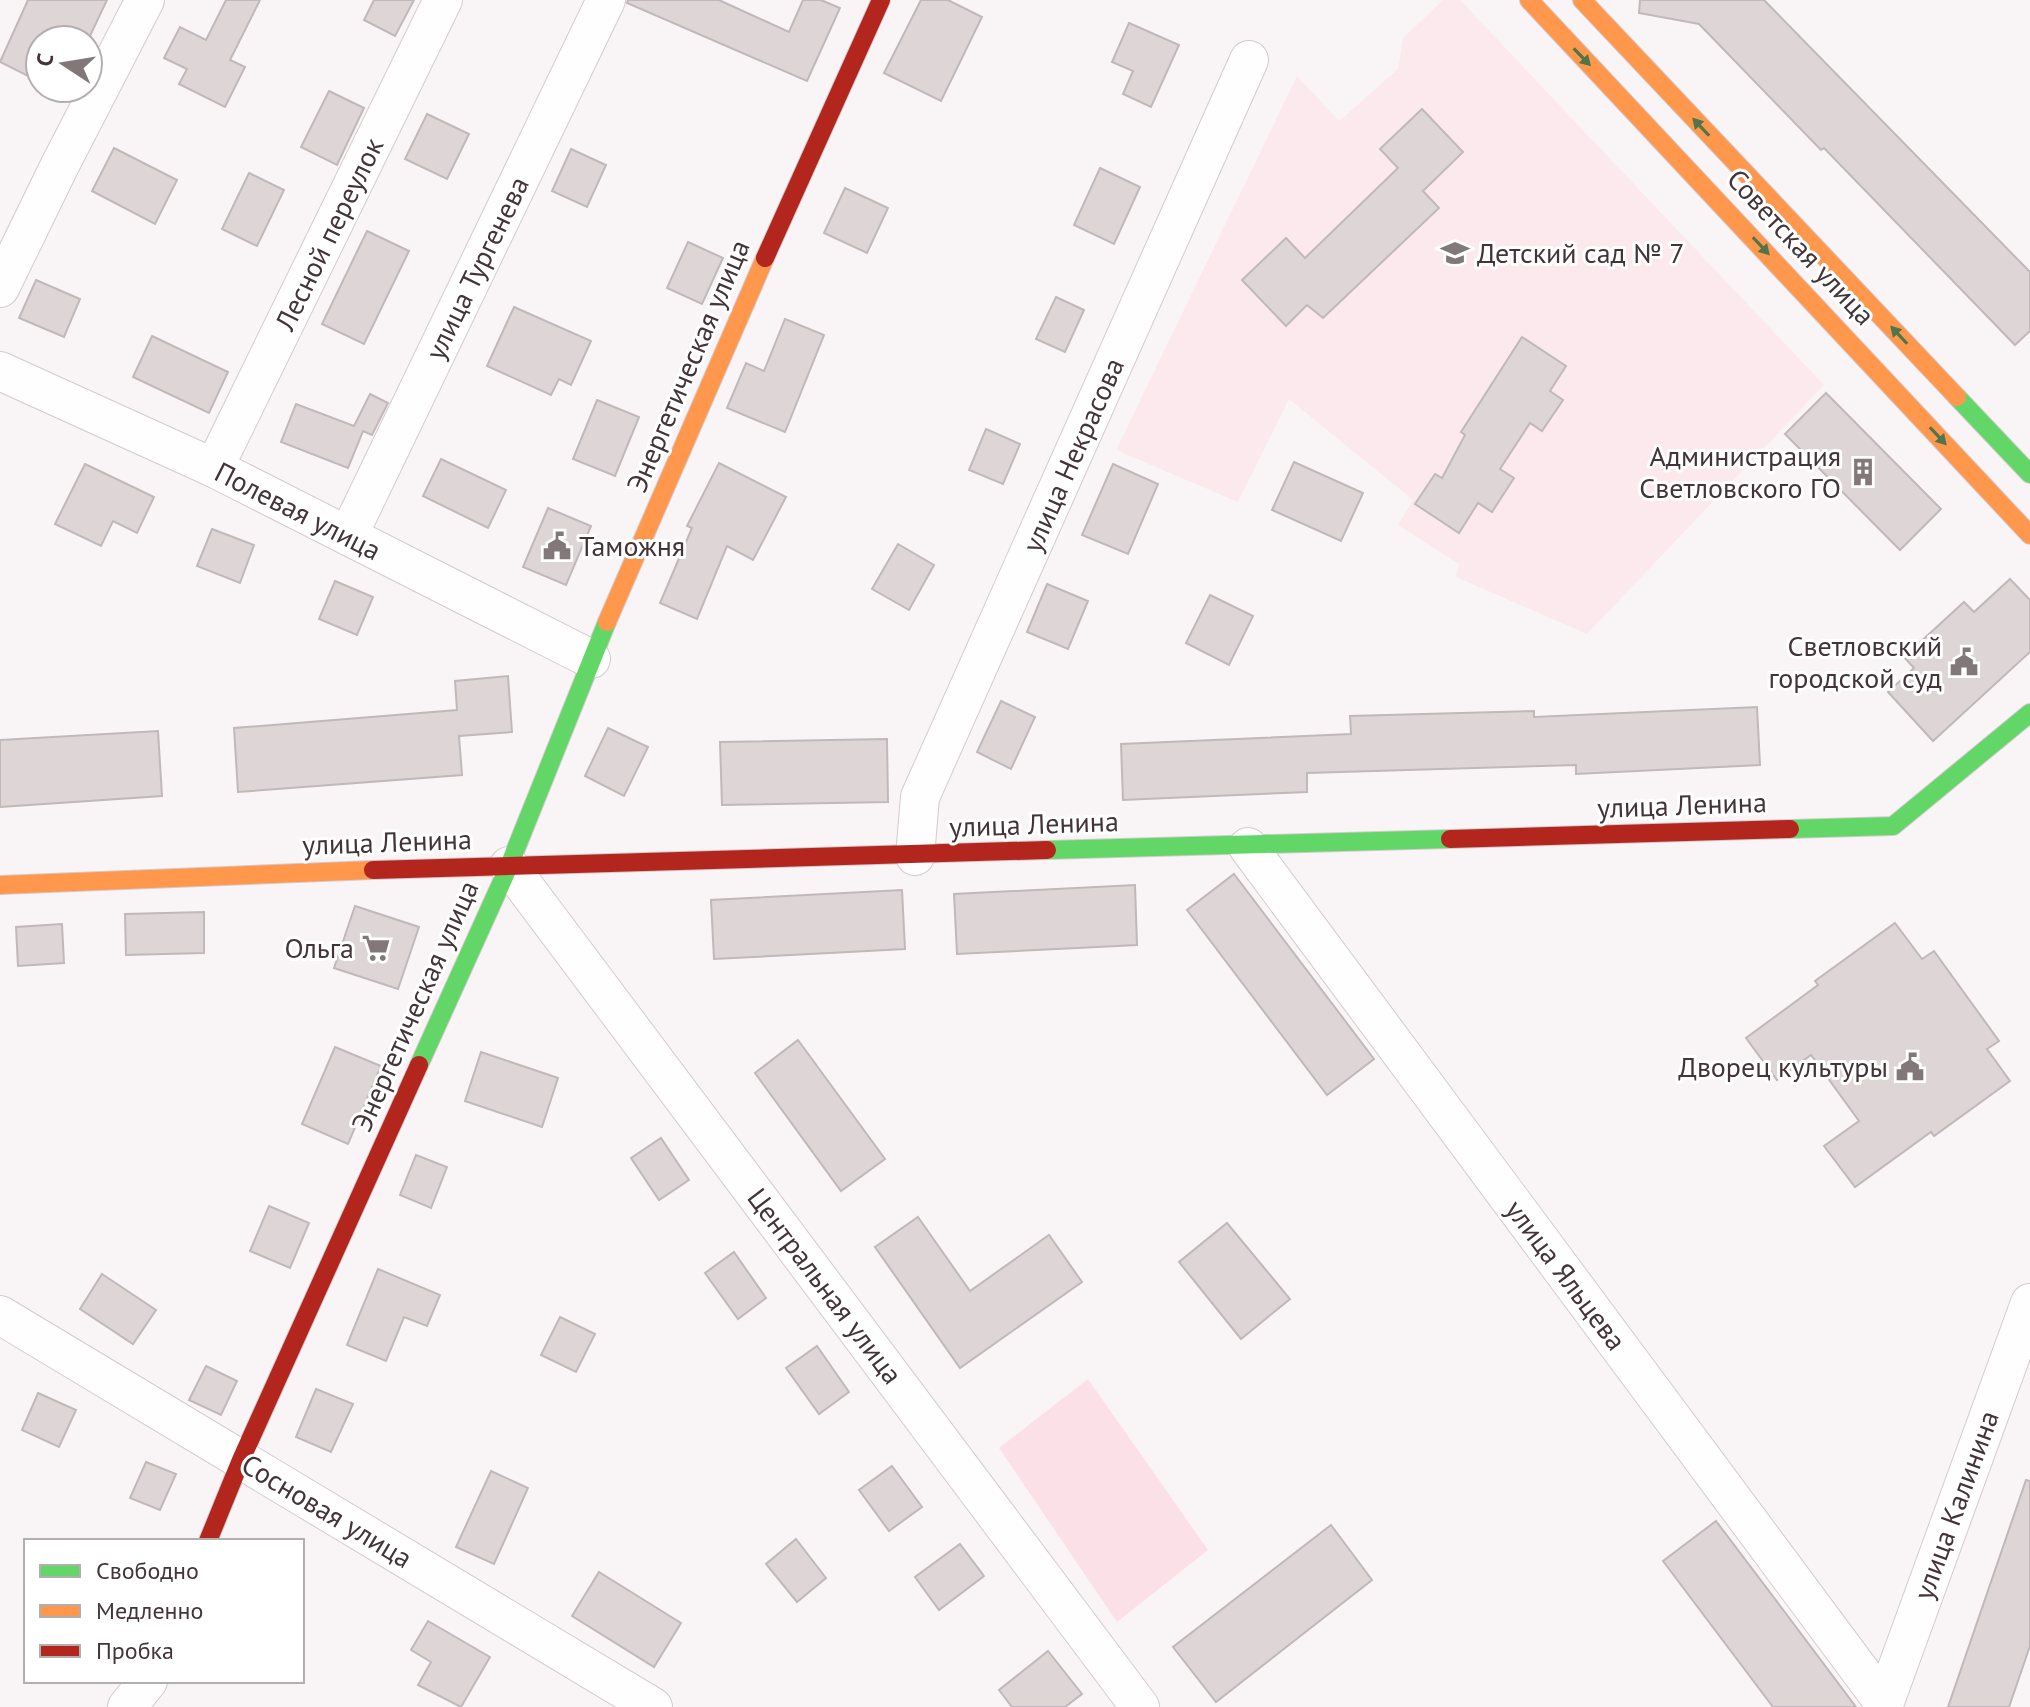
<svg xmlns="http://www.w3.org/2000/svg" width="2030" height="1707" viewBox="0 0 2030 1707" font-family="'PT Sans',sans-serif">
<rect width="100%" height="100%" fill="#f9f5f6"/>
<!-- built -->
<polygon fill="#fbe9ee" points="1443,0 1460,0 1824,385 1587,634 1456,577 1459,564 1398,525 1413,500 1289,399 1238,502 1116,450 1297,76 1339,121 1398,69 1403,38"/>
<!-- green -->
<polygon fill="#fce0e8" points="1088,1379 1208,1550 1117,1622 999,1448"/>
<!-- building -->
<g fill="#ded5d7" stroke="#c0b8bb" stroke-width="2">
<polygon points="28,0 107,0 88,40 40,40 40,82 0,62"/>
<polygon points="226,0 260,0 230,60 245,67 225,107 179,84 187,69 164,58 180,27 206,40"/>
<polygon points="374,0 414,0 395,36 364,20"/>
<polygon points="628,0 719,0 789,32 803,0 821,0 840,8 807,81 627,3"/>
<polygon points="921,0 948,0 982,17 941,101 884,73"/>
<polygon points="1640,0 1764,0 2030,272 2030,331 2015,345 1824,148 1821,150 1699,24 1639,13"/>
<polygon points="1129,23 1179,45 1151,107 1123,94 1133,71 1112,62"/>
<polygon points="329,91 364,108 337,165 301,147"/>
<polygon points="1422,109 1463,152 1423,191 1439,208 1323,318 1307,305 1286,326 1242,280 1286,238 1305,258 1398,168 1380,149"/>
<polygon points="427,114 469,134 447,179 405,159"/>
<polygon points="114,148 177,180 155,224 92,191"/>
<polygon points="571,149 606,165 587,207 552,191"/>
<polygon points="1100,168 1140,187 1114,244 1074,225"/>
<polygon points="249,173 284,190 257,246 222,229"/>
<polygon points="845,188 888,208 867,253 824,233"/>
<polygon points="367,231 409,251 364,344 322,324"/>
<polygon points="688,242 723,258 702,304 667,288"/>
<polygon points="36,280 80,299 64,337 19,318"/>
<polygon points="1056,297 1084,310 1065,352 1036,339"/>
<polygon points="514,307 591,341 571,385 559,379 551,395 487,366"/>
<polygon points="785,319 824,335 785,432 727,408 746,363 764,371"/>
<polygon points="152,336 228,372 209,413 133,377"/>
<polygon points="1522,337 1566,366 1550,391 1563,400 1542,431 1530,423 1500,469 1514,478 1492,512 1478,503 1459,533 1415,504 1435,474 1442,478 1465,435 1461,432"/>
<polygon points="1826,393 1941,509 1900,550 1785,434"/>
<polygon points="370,394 388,403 372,435 363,431 348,468 281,442 296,404 354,426"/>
<polygon points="597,400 639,417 615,476 573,459"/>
<polygon points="986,429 1020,444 1003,484 969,470"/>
<polygon points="441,459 506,490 488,528 423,496"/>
<polygon points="1294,462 1363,493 1341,541 1272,510"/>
<polygon points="719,463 786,497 753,560 727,546 697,619 660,603 692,528 687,526"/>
<polygon points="85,464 154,497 137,533 113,521 101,546 55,524"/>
<polygon points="1113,464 1158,484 1128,554 1082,535"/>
<polygon points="548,508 591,526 566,585 523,567"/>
<polygon points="212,529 254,545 240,583 197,566"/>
<polygon points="898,544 934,565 909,610 872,589"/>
<polygon points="2010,579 2030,600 2030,652 1933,741 1888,692 1914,668 1904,657 1964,602 1974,612"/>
<polygon points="335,581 373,597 357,635 319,619"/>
<polygon points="1047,584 1088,601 1068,649 1027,632"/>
<polygon points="1210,595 1253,616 1229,665 1186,643"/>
<polygon points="508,676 512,732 459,736 462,775 238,792 234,728 457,710 455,681"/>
<polygon points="1001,701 1035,717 1011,769 977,752"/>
<polygon points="1757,707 1760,765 1576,774 1576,765 1307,773 1307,792 1123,800 1121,744 1351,734 1350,716 1534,711 1534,717"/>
<polygon points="608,728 648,747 624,796 585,776"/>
<polygon points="158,731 162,796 0,807 0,740"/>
<polygon points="887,739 888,802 722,805 720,742"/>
<polygon points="1234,874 1374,1059 1327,1095 1187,910"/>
<polygon points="1135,885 1137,945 957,954 954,894"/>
<polygon points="902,890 905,949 714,959 711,900"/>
<polygon points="355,906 419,927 398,989 334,968"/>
<polygon points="204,912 204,953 126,955 125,914"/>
<polygon points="1895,923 1922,959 1934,951 1999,1041 1987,1049 2010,1081 1934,1136 1931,1132 1855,1187 1824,1146 1859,1121 1811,1055 1777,1080 1746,1038 1818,985 1815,981"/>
<polygon points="62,924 64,963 18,966 16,927"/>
<polygon points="798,1040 885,1159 841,1191 755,1073"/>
<polygon points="335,1047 381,1066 348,1144 302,1124"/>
<polygon points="481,1052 558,1078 542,1127 465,1101"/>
<polygon points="661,1138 689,1180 659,1200 631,1158"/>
<polygon points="416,1155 447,1167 431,1208 400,1195"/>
<polygon points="269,1206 309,1223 290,1268 250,1251"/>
<polygon points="918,1217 970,1291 1049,1235 1082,1282 960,1368 875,1247"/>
<polygon points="1227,1223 1290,1299 1241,1339 1179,1262"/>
<polygon points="734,1252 766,1298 738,1319 705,1273"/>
<polygon points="378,1269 440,1295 427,1326 404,1317 386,1361 347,1345"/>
<polygon points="102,1274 156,1310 133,1344 80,1309"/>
<polygon points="560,1317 595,1334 576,1372 541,1355"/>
<polygon points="817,1346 849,1392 819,1414 786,1368"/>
<polygon points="206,1366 237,1381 221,1415 189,1400"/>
<polygon points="316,1389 353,1404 331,1452 296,1437"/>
<polygon points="38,1393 76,1410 59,1447 22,1430"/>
<polygon points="146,1462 176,1474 160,1510 130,1498"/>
<polygon points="892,1466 922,1507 889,1531 859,1490"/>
<polygon points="491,1471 528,1488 494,1564 456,1547"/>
<polygon points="2026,1480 2030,1481 2030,1646 2009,1707 1948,1707"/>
<polygon points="1716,1521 1784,1611 1856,1707 1773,1707 1663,1561"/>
<polygon points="1331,1525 1372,1580 1216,1702 1173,1647"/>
<polygon points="796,1539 826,1578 797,1602 766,1564"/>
<polygon points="960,1544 984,1576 939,1610 915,1577"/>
<polygon points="599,1572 681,1623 654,1667 572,1616"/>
<polygon points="428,1621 490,1657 461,1707 418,1685 431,1662 411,1650"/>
<polygon points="1048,1651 1082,1694 1065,1707 1012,1707 999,1690"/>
</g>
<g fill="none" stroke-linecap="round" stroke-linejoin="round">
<defs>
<g id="street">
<polyline points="0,288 59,167 145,0"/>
<polyline points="0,371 214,468 591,659"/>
<polyline points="214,468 443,0"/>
<polyline points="348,536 606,0"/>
<polyline points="1248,847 1884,1703"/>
<polyline points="915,856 920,797 1249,60"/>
<polyline points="509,866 1140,1707"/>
<polyline points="0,1315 653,1707"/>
<polyline points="127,1707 148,1681"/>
<polyline points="1883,1707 2030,1303"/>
</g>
<g id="fast">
<polyline points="1957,397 2030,474"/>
<polyline points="1790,829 1893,826 2030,713"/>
<polyline points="1047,850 1450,839"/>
<polyline points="419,1065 509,866 607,622"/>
</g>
<g id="slow">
<polyline points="1529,0 2030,535"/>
<polyline points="1582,0 1957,397"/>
<polyline points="607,622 765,258"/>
<polyline points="0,885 373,870"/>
</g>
<g id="jam">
<polyline points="765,258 881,0"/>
<polyline points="1450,839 1790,829"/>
<polyline points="373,870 1047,850"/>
<polyline points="208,1541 241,1460 419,1065"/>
</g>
</defs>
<!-- street casing -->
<use href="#street" stroke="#d4cbce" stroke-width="40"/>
<!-- fast casing -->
<use href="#fast" stroke="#d4cbce" stroke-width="20"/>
<!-- slow casing -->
<use href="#slow" stroke="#d4cbce" stroke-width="20"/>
<!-- jam casing -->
<use href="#jam" stroke="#d4cbce" stroke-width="20"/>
<!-- street -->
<use href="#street" stroke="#fefefe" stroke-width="38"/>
<!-- fast -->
<use href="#fast" stroke="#63d668" stroke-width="18"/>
<!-- slow -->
<use href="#slow" stroke="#ff974d" stroke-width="18"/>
<!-- jam -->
<use href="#jam" stroke="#b3261e" stroke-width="18"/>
</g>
<!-- one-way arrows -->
<defs><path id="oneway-solid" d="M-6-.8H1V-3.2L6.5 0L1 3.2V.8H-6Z" transform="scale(2)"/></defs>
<g fill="#4f754b">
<use href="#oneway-solid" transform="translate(1582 57) rotate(46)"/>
<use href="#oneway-solid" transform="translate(1701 127) rotate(-133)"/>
<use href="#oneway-solid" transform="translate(1761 246) rotate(47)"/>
<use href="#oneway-solid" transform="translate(1899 335) rotate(-133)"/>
<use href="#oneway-solid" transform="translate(1938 436) rotate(47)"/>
</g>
<!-- icons -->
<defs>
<symbol id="school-bare" viewBox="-9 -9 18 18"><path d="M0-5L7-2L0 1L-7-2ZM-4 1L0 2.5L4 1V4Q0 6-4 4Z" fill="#82787a" stroke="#fff" stroke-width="2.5" paint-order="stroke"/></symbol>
<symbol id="building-bare" viewBox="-9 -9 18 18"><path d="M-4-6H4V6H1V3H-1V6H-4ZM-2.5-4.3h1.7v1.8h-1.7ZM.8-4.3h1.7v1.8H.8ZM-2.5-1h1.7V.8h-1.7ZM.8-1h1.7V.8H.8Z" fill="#82787a" stroke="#fff" stroke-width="2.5" paint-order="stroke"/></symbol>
<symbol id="civic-bare" viewBox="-9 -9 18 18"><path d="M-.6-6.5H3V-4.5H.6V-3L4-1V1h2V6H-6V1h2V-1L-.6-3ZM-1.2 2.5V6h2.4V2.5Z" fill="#82787a" stroke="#fff" stroke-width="2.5" paint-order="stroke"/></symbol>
<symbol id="supermarket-bare" viewBox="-9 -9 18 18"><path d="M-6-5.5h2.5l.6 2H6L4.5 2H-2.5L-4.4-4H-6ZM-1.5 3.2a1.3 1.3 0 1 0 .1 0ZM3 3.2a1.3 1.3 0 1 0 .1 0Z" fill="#82787a" stroke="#fff" stroke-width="2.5" paint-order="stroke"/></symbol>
</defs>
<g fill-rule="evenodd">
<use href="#school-bare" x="1435" y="233" width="40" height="40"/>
<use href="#building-bare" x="1843" y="452" width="40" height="40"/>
<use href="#civic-bare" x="537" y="526" width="40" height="40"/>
<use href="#civic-bare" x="1944" y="642" width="40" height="40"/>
<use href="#supermarket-bare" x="356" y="928" width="40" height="40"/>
<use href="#civic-bare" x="1890" y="1047" width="40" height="40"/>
</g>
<g text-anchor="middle" stroke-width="6" stroke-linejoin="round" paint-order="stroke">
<!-- street labels -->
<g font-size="28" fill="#423438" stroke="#fff">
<text transform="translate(329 234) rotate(-64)" y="10">Лесной переулок</text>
<text transform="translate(1801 247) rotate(47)" y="10">Советская улица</text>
<text transform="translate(477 268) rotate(-64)" y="10">улица Тургенева</text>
<text transform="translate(688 366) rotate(-67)" y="10">Энергетическая улица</text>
<text transform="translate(1073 455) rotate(-66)" y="10">улица Некрасова</text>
<text transform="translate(298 511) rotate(27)" y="10">Полевая улица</text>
<text transform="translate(1682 805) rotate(-2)" y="10">улица Ленина</text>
<text transform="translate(1034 824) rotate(-2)" y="10">улица Ленина</text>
<text transform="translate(387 842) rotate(-2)" y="10">улица Ленина</text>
<text transform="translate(415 1006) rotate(-66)" y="10">Энергетическая улица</text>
<text transform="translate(1566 1275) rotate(53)" y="10">улица Яльцева</text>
<text transform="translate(825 1286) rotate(53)" y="10">Центральная улица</text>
<text transform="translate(1956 1505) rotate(-70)" y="10">улица Калинина</text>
<text transform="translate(327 1511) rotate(31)" y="10">Сосновая улица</text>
</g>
<!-- poi labels -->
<g font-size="28" fill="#423438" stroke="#fff" text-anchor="end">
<text x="1477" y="263" text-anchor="start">Детский сад № 7</text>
<text x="1841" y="466">Администрация<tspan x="1841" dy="32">Светловского ГО</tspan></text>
<text x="579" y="556" text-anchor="start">Таможня</text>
<text x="1942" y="656">Светловский<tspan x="1942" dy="32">городской суд</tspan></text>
<text x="354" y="958">Ольга</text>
<text x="1888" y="1077">Дворец культуры</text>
</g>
</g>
<!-- legend -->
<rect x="24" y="1539" width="280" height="144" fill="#ffffff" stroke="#b3aeaf" stroke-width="2"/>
<rect x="40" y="1565" width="40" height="12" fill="#63d668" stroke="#b3aeaf" stroke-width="2"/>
<text x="96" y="1579" font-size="24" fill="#423438">Свободно</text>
<rect x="40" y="1605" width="40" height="12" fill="#ff974d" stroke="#b3aeaf" stroke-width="2"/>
<text x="96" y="1619" font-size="24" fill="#423438">Медленно</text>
<rect x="40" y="1645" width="40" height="12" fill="#b3261e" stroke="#b3aeaf" stroke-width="2"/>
<text x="96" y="1659" font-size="24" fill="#423438">Пробка</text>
<!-- north arrow -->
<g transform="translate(64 64) rotate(282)"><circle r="38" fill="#ffffff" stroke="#b3aeaf" stroke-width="2"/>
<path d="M0-6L14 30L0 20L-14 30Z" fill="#82787a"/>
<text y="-12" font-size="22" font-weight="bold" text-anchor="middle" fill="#423438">С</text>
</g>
</svg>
